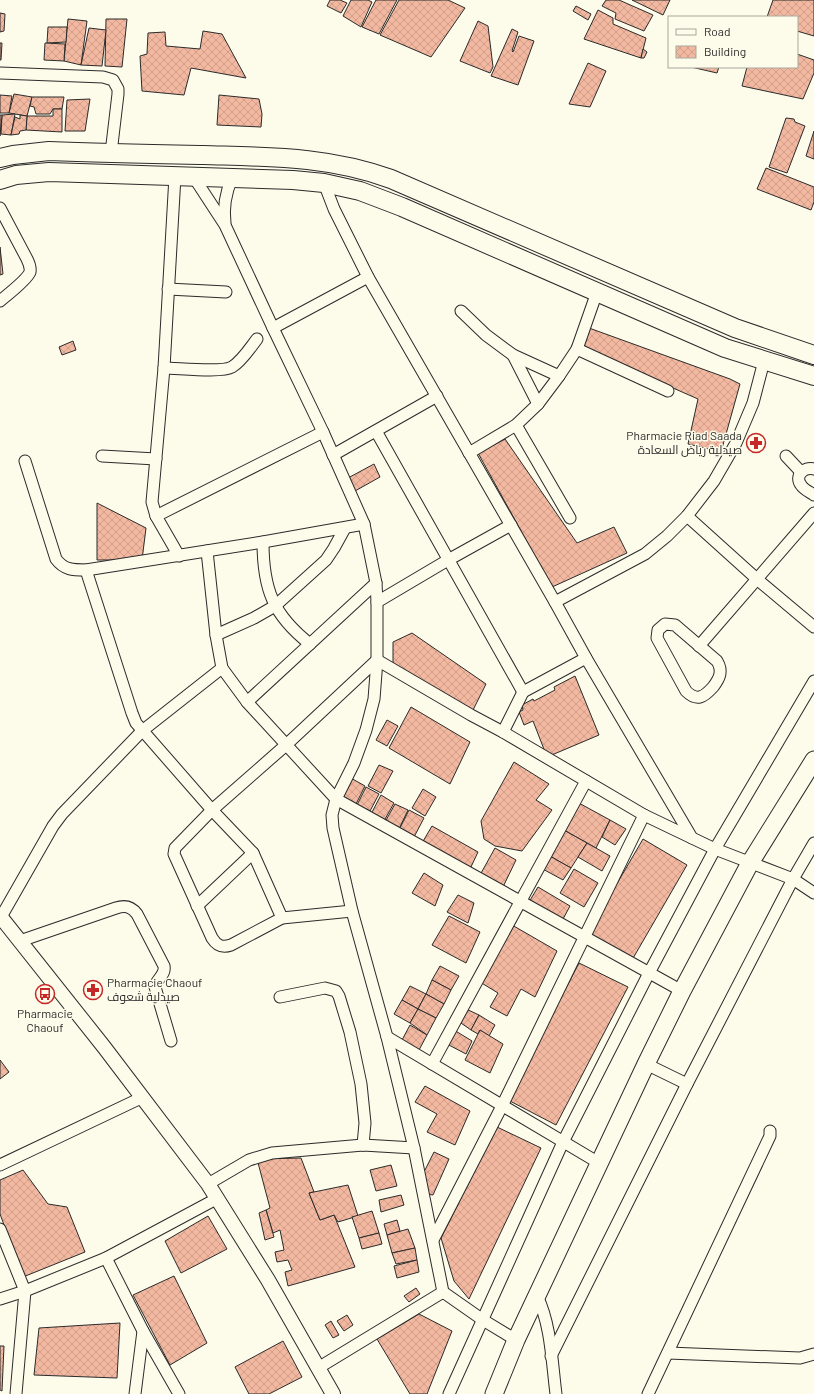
<svg xmlns="http://www.w3.org/2000/svg" width="814" height="1394" viewBox="0 0 814 1394" font-family="Barlow,Cairo,sans-serif">
<defs>
<pattern id="building-cross-hatch" width="8" height="8" patternUnits="userSpaceOnUse"><rect width="8" height="8" fill="#f2b8a0"/><path d="M0 0l8 8M0 8l8-8" fill="none" stroke="#d09e8a"/></pattern>
</defs>
<rect width="100%" height="100%" fill="#fdfbea"/>
<!-- building -->
<g fill="url(#building-cross-hatch)" stroke="#2b2b2b">
<polygon points="330,0 340,0 347,3 341,13 327,6"/>
<polygon points="351,0 368,0 372,2 361,27 343,16"/>
<polygon points="376,0 397,0 379,34 362,27"/>
<polygon points="399,0 448,0 465,8 431,57 380,35"/>
<polygon points="606,0 619,0 653,15 644,31 615,19 616,13 602,6"/>
<polygon points="632,0 670,0 663,15"/>
<polygon points="773,0 814,0 814,36 797,31 797,17 767,17"/>
<polygon points="576,6 591,14 588,20 573,11"/>
<polygon points="598,10 613,18 613,24 646,38 641,58 584,39"/>
<polygon points="0,13 5,14 4,31 0,32"/>
<polygon points="68,19 87,21 81,65 64,61"/>
<polygon points="106,19 127,19 122,67 105,66"/>
<polygon points="478,21 488,26 493,67 490,73 460,61"/>
<polygon points="48,27 67,27 66,42 47,43"/>
<polygon points="89,28 106,30 102,66 81,65"/>
<polygon points="512,29 518,32 512,51 513,52 519,36 534,41 518,85 491,76"/>
<polygon points="203,31 222,34 246,78 191,68 184,95 142,91 140,56 147,54 148,33 165,32 166,46 200,49"/>
<polygon points="0,43 2,43 1,60 0,60"/>
<polygon points="45,43 65,44 64,61 44,60"/>
<polygon points="643,49 647,52 644,58 641,58"/>
<polygon points="797,54 814,60 814,73 803,99 742,86 747,67 797,67"/>
<polygon points="588,63 606,71 590,107 569,104"/>
<polygon points="691,67 719,67 717,73"/>
<polygon points="14,94 32,97 27,116 9,113"/>
<polygon points="0,95 12,96 9,113 0,113"/>
<polygon points="219,95 259,99 262,114 261,127 217,125"/>
<polygon points="32,97 64,97 62,109 53,109 50,114 36,114 34,107 30,106"/>
<polygon points="90,99 85,131 65,131 67,100"/>
<polygon points="53,109 62,109 62,132 26,130 27,116 53,116"/>
<polygon points="15,114 11,135 1,134 2,115"/>
<polygon points="0,115 2,115 0,136"/>
<polygon points="20,115 27,116 26,130 20,131 19,134 11,135 15,117 20,119"/>
<polygon points="786,118 794,119 795,122 805,126 787,173 769,167"/>
<polygon points="814,131 814,159 806,156"/>
<polygon points="766,168 814,187 814,202 811,210 757,189"/>
<polygon points="0,247 3,274 0,275"/>
<polygon points="589,328 730,379 740,384 721,452 688,444 698,399 582,348"/>
<polygon points="73,341 76,350 62,355 59,347"/>
<polygon points="505,439 577,543 614,527 627,553 552,587 478,453"/>
<polygon points="374,464 380,477 355,491 348,478"/>
<polygon points="97,503 146,528 142,560 97,560"/>
<polygon points="412,633 486,684 472,712 393,668 393,642"/>
<polygon points="575,676 599,735 547,757 533,721 524,725 519,712 523,710 522,705 533,699 534,701 555,690 554,687"/>
<polygon points="411,707 470,742 450,784 389,748"/>
<polygon points="387,720 398,726 387,746 376,740"/>
<polygon points="514,762 549,784 536,800 552,810 522,851 495,846 484,839 481,821"/>
<polygon points="379,765 393,771 381,793 368,786"/>
<polygon points="349,777 365,786 356,804 340,797"/>
<polygon points="366,787 379,794 370,811 357,805"/>
<polygon points="423,789 436,797 425,816 412,808"/>
<polygon points="381,795 394,803 384,821 371,814"/>
<polygon points="577,802 610,820 596,848 562,829"/>
<polygon points="395,804 408,810 399,829 385,822"/>
<polygon points="409,810 424,818 414,837 399,830"/>
<polygon points="610,820 626,829 615,845 602,837"/>
<polygon points="432,826 478,852 470,869 422,843"/>
<polygon points="562,829 587,843 571,868 548,855"/>
<polygon points="643,839 687,865 632,960 587,935"/>
<polygon points="587,843 610,856 602,871 578,857"/>
<polygon points="495,848 516,860 502,889 480,875"/>
<polygon points="548,855 571,868 563,880 539,867"/>
<polygon points="574,869 598,883 584,907 560,893"/>
<polygon points="424,873 443,885 435,906 412,893"/>
<polygon points="538,887 570,906 562,921 529,902"/>
<polygon points="458,895 474,903 468,923 447,912"/>
<polygon points="449,916 480,932 466,963 432,945"/>
<polygon points="512,925 557,951 535,997 521,989 507,1016 490,1007 498,993 480,982"/>
<polygon points="579,963 628,987 556,1125 508,1100"/>
<polygon points="440,966 459,976 451,990 432,980"/>
<polygon points="432,980 451,990 444,1004 426,994"/>
<polygon points="410,986 426,994 418,1009 402,1000"/>
<polygon points="426,994 444,1004 436,1018 418,1009"/>
<polygon points="402,1000 418,1009 410,1023 394,1014"/>
<polygon points="464,1008 479,1015 471,1030 458,1021"/>
<polygon points="418,1009 436,1018 427,1035 410,1023"/>
<polygon points="479,1015 495,1025 489,1036 480,1030 478,1034 471,1030"/>
<polygon points="410,1025 427,1035 419,1050 402,1040"/>
<polygon points="454,1030 472,1041 466,1054 447,1044"/>
<polygon points="480,1030 503,1044 490,1073 465,1060"/>
<polygon points="0,1060 9,1072 0,1079"/>
<polygon points="425,1086 470,1111 455,1145 427,1132 437,1114 415,1102"/>
<polygon points="497,1127 541,1148 469,1299 454,1281 441,1238"/>
<polygon points="434,1152 449,1159 433,1195 427,1194 420,1170 425,1170"/>
<polygon points="301,1158 314,1192 309,1193 320,1220 334,1215 355,1267 288,1286 285,1272 292,1270 288,1260 277,1262 275,1252 284,1250 280,1230 273,1233 266,1210 270,1208 257,1159"/>
<polygon points="391,1165 397,1186 376,1191 370,1170"/>
<polygon points="23,1170 48,1204 67,1207 85,1252 23,1277 0,1214 0,1180"/>
<polygon points="348,1185 358,1216 338,1222 334,1215 320,1220 309,1193"/>
<polygon points="401,1195 404,1205 381,1212 379,1200"/>
<polygon points="266,1210 274,1237 265,1240 259,1213"/>
<polygon points="372,1211 379,1233 359,1238 352,1217"/>
<polygon points="208,1216 227,1249 181,1273 165,1241"/>
<polygon points="397,1220 400,1231 387,1235 384,1224"/>
<polygon points="408,1229 415,1248 392,1253 387,1235"/>
<polygon points="379,1233 382,1244 362,1249 359,1238"/>
<polygon points="415,1248 417,1260 396,1264 392,1253"/>
<polygon points="417,1260 419,1272 397,1278 394,1266"/>
<polygon points="174,1276 207,1343 170,1365 133,1295"/>
<polygon points="416,1288 420,1294 409,1302 404,1296"/>
<polygon points="419,1314 452,1331 427,1394 410,1394 377,1339"/>
<polygon points="347,1315 353,1325 344,1331 337,1321"/>
<polygon points="331,1321 339,1335 333,1338 325,1325"/>
<polygon points="120,1323 117,1378 34,1375 39,1328"/>
<polygon points="283,1341 302,1377 269,1394 249,1394 235,1367"/>
<polygon points="0,1346 4,1346 2,1391 0,1390"/>
</g>
<g fill="none" stroke-linecap="round" stroke-linejoin="round">
<defs>
<g id="minor">
<polyline points="0,73 103,77 113,80 118,89 118,94 111,153"/>
<polyline points="175,176 164,368 152,502 156,516 179,556"/>
<polyline points="193,176 225,225 273,328 323,432 364,524 376,583 377,602 377,660 374,699 366,730 354,763 336,799 332,815 333,828 352,911 387,1037 414,1148 443,1292 483,1320 516,1340"/>
<polyline points="324,183 334,209 368,277 555,602 586,658 692,838 715,849 793,879 814,893"/>
<path d="M0 208 27 259C29 263 31 267 30 272 27 280 7 295 0 301"/>
<path d="M225 223C223 207 226 192 232 178"/>
<polyline points="168,289 226,292"/>
<polyline points="461,311 486,335 513,355 559,376"/>
<polyline points="273,328 368,277"/>
<polyline points="577,349 668,391"/>
<polyline points="513,355 538,404"/>
<path d="M164 368C178 368 222 373 232 367 242 361 250 348 257 339"/>
<polyline points="516,425 570,518"/>
<polyline points="376,431 523,692"/>
<polyline points="469,453 516,425 538,404 559,376 577,349 597,292"/>
<polyline points="333,455 437,396"/>
<polyline points="102,456 156,459"/>
<polyline points="786,456 801,472"/>
<path d="M25 461 56 559C64 570 73 570 86 570L263 542 364 524"/>
<path d="M814 469C804 466 794 476 801 485 804 490 810 492 814 495"/>
<polyline points="156,516 323,432"/>
<polyline points="687,516 758,580 814,627"/>
<path d="M263 542C263 589 273 615 310 644"/>
<polyline points="207,551 216,635 222,668 247,702 336,799 682,991"/>
<polyline points="86,570 132,713 136,723 212,810 253,853 282,918"/>
<polyline points="377,602 448,560 511,525"/>
<polyline points="555,602 645,554 667,536 687,516 714,481 736,443 753,403 764,361"/>
<path d="M665 624 675 625 717 661C723 671 720 678 713 687 704 697 697 702 686 691L657 638 658 630Z"/>
<polyline points="216,635 254,618 275,606 326,560 334,548 345,528"/>
<polyline points="699,646 814,513"/>
<polyline points="247,702 376,583"/>
<polyline points="503,732 523,692 586,658"/>
<polyline points="197,906 253,853"/>
<path d="M352 911 282 918 231 945C222 948 217 946 212 938L174 854 175 848 212 810 286 745 377 660 471 715 503 732 644 815 692 838"/>
<polyline points="1,917 53,826 62,814 142,731 222,668"/>
<path d="M20 941 116 908C125 905 131 906 137 914L164 966C166 975 156 979 155 987L171 1041"/>
<polyline points="280,997 325,988 336,991 339,996 350,1032 361,1084 365,1123 363,1145"/>
<polyline points="387,1037 599,1163"/>
<polyline points="432,1064 586,781"/>
<polyline points="646,1064 687,1084"/>
<polyline points="0,1165 141,1098"/>
<polyline points="208,1184 249,1160 272,1153 363,1145 414,1148"/>
<polyline points="0,1229 25,1291 16,1394"/>
<polyline points="433,1240 502,1106 644,815"/>
<polyline points="106,1258 143,1331 179,1394"/>
<path d="M537 1296C551 1324 552 1363 556 1394"/>
<polyline points="0,1299 25,1291 106,1258 218,1198"/>
<polyline points="668,1353 800,1358 814,1354"/>
<polyline points="551,1356 687,1084 793,879 814,843"/>
<polyline points="318,1368 443,1292"/>
<polyline points="135,1394 143,1331"/>
<polyline points="449,1394 563,1142 649,973 715,849 814,681"/>
<polyline points="648,1394 770,1136 770,1131"/>
</g>
<polyline id="tertiary" points="0,916 104,1047 208,1184 268,1280 333,1394"/>
<polyline id="primary" points="494,1394 516,1340 646,1064 682,991 750,863 814,760"/>
<g id="trunk">
<path d="M0 158 13 155 49 151C100 153 152 154 203 155 269 157 328 156 391 179L735 328 814 355"/>
<polyline points="0,180 16,175 49,172 293,180 324,183 360,191 402,207 725,348 814,376"/>
</g>
</defs>
<!-- minor casing -->
<use href="#minor" stroke="#2b2b2b" stroke-width="13"/>
<!-- tertiary casing -->
<use href="#tertiary" stroke="#2b2b2b" stroke-width="16"/>
<!-- primary casing -->
<use href="#primary" stroke="#2b2b2b" stroke-width="19"/>
<!-- trunk casing -->
<use href="#trunk" stroke="#2b2b2b" stroke-width="20"/>
<!-- minor -->
<use href="#minor" stroke="#fdfbea" stroke-width="11"/>
<!-- tertiary -->
<use href="#tertiary" stroke="#fdfbea" stroke-width="14"/>
<!-- primary -->
<use href="#primary" stroke="#fdfbea" stroke-width="17"/>
<!-- trunk -->
<use href="#trunk" stroke="#fdfbea" stroke-width="18"/>
</g>
<!-- icons -->
<defs>
<symbol id="pharmacy-ring" viewBox="-11 -11 22 22"><circle r="9.5" fill="#fdfbea" stroke="#c62828" stroke-width="1.5"/><path d="M-2-6h4v4h4v4h-4v4h-4v-4h-4v-4h4Z" fill="#c62828"/></symbol>
<symbol id="bus-ring" viewBox="-11 -11 22 22"><circle r="9.5" fill="#fdfbea" stroke="#c62828" stroke-width="1.5"/><path d="M-5-6H5V4H4V6H2V4H-2V6H-4V4H-5ZM-3.5-4V0h7V-4ZM-3.5 1.2v1.5H-2V1.2ZM2 1.2v1.5H3.5V1.2Z" fill="#c62828"/></symbol>
</defs>
<g fill-rule="evenodd">
<use href="#pharmacy-ring" x="745" y="432" width="22" height="22"/>
<use href="#pharmacy-ring" x="82" y="979" width="22" height="22"/>
<use href="#bus-ring" x="34" y="983" width="22" height="22"/>
</g>
<g text-anchor="middle" stroke-width="3" stroke-linejoin="round" paint-order="stroke">
<!-- poi labels -->
<g font-size="12" fill="#2b2b2b" stroke="#fdfbea" text-anchor="end">
<text x="742" y="440">Pharmacie Riad Saada<tspan x="742" dy="14">صيدلية رياض السعادة</tspan></text>
<text x="107" y="987" text-anchor="start">Pharmacie Chaouf<tspan x="107" dy="14">صيدلية شعوف</tspan></text>
<text x="45" y="1018" text-anchor="middle">Pharmacie<tspan x="45" dy="14">Chaouf</tspan></text>
</g>
</g>
<!-- legend -->
<rect x="668" y="16" width="130" height="52" fill="#fdfbea" stroke="#a9a89e"/>
<rect x="676" y="29" width="20" height="6" fill="#fdfbea" stroke="#a9a89e"/>
<text x="704" y="36" font-size="12" fill="#2b2b2b">Road</text>
<rect x="676" y="46" width="20" height="12" fill="url(#building-cross-hatch)" stroke="#a9a89e"/>
<text x="704" y="56" font-size="12" fill="#2b2b2b">Building</text>
</svg>
